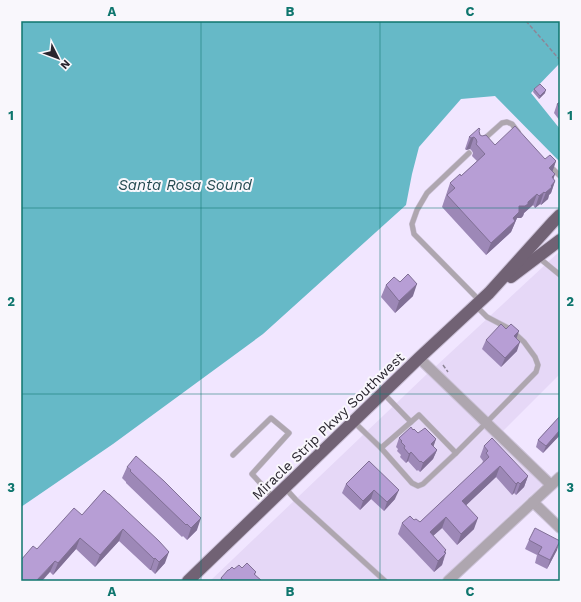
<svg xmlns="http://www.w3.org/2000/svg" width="581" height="602" viewBox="0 0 581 602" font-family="'Work Sans',sans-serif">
<rect width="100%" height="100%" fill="#f1e6ff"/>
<!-- built -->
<g fill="#e6d8f7">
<polygon points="560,251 560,374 502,432 435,367"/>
<polygon points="428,373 543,484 440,581 210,581"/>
</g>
<!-- water -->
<polygon fill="#66b9c7" points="21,21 560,21 560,63 531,93 560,129 560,162 495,96 461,99 419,147 412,174 406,205 263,334 113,444 21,507"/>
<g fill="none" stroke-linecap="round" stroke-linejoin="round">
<defs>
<g id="service">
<polyline points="483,140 502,123 507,122 512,124 518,132"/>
<polyline points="469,153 427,193 417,210 412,224 414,234 480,301"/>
<polyline points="548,164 560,176"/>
<polyline points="538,257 560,275"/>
<polyline points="383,393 411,422"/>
<polyline points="354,422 381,448 419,415 456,453 486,423 536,372 538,365 535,357 524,342 510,329 487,317 476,306"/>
<polyline points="381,448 412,483 418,486 423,484 456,453"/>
<polyline points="233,455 271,418 289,433 252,474 274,498"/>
<polyline points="285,488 296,500 385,581"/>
</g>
<g id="minor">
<polyline points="419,358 551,485"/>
<polyline points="533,502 560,528"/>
<polyline points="448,581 560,477"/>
</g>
<g id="trunk">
<polyline points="511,277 560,240"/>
<polyline points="188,581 419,358 489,293 553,222 560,215"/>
</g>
</defs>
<!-- service casing -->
<use href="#service" stroke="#cdc3d9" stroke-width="6"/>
<!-- minor casing -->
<use href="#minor" stroke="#cdc3d9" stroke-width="12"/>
<!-- trunk casing -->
<use href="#trunk" stroke="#cdc3d9" stroke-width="14"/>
<!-- path -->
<g stroke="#8d8596" stroke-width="1.5" stroke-dasharray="4 2" stroke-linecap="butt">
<polyline points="526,21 560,60"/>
<polyline points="443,365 448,372"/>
</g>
<!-- service -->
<use href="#service" stroke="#aea6af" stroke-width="5"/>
<!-- minor -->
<use href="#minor" stroke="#aea6af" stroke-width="10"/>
<!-- trunk -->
<use href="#trunk" stroke="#716274" stroke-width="12"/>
</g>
<!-- wall -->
<g fill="#9d88b7">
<polygon points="534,89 545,93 539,99 533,92"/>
<polygon points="560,102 560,121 554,113 557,104"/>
<polygon points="480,132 480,135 495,145 545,159 556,161 552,171 555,174 553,179 555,181 551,193 549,195 548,199 541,205 540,204 535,208 533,205 524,213 523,216 521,218 517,218 511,232 486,255 442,207 450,183 461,176 477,161 472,156 473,153 472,151 470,149 466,150 465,149 469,137"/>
<polygon points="386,285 413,296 395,313 381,297"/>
<polygon points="517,339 517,351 501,367 482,349 486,340"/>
<polygon points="560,416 560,435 543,453 536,447 538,440"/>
<polygon points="413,430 418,433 436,439 433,446 437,450 433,459 420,472 418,470 417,471 408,461 406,463 400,457 401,455 397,451 398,449 396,447 399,438"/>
<polygon points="484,446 528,476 524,487 516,495 514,493 512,495 496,477 466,505 474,529 457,545 442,528 433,536 446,553 442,565 434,572 398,534 402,523 414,520 420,522 482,464 483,461 480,457"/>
<polygon points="369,461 395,499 384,511 371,499 360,510 342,493 346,484"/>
<polygon points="127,467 197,530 187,540 183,536 182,537 126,483 126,482 122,478"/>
<polygon points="104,490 165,563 155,574 151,570 150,570 119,541 95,567 76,549 53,575 50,572 37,549 82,515"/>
<polygon points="529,540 557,550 547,569 535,563 537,555 525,549"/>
<polygon points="242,568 256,572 255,575 262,581 219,581 221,578 229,570"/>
</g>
<!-- shaded-wall -->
<g fill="#806f95">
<polygon points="546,90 545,93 539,99 540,96"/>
<polygon points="474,137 470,149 466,150 471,138"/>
<polygon points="556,161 552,173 549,168"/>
<polygon points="555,174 551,186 555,181 551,193 549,195 548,199 541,205 552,177"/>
<polygon points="544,192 540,204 535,208 539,196"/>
<polygon points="537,194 533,205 524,213 523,216 521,218 517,218 511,232 486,255 491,243 519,206 528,202"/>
<polygon points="417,284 413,296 395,313 399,301"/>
<polygon points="519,331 516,340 514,336"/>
<polygon points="520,342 517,351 501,367 505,358"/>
<polygon points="560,430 560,435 543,453 546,446"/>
<polygon points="436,439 433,448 431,444"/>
<polygon points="437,450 433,459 420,472 423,463"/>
<polygon points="411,452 408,461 406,463 409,454"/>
<polygon points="500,466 496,477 458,513 462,501"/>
<polygon points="528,476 524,487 516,495 520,484"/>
<polygon points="518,482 514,493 512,495 516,484"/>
<polygon points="374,490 371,499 360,510 363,501"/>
<polygon points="399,490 395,499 384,511 387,502"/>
<polygon points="446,517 442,528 425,543 430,532"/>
<polygon points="201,518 197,530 187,540 191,528"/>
<polygon points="478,518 474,529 457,545 461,534"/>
<polygon points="123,529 119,541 95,567 100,555"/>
<polygon points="80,538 76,549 53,575 58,563"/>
<polygon points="560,541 557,550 547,569 550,560"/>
<polygon points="446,550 442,565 434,572 438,561"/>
<polygon points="169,552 165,563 155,574 159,562"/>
<polygon points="155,558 151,570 150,570 154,559"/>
<polygon points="55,561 50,572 42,581 36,581"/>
</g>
<!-- building -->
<g fill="#b79ed5" stroke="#806f95">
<polygon points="540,84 546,90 540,96 534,89"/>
<polygon points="560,102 560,108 557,104"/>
<polygon points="515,126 545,159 550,155 556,161 549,168 555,174 552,177 555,181 551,186 552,187 545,193 544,192 539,196 537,194 528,202 528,204 525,206 519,206 519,212 513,218 515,221 491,243 447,195 455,188 450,183 460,174 461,176 485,154 476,144 477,142 476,139 474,137 471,138 469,137 479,128 480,129 479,131 480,135 482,136 486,135 495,145"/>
<polygon points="408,274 417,284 399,301 386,285 394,277 400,282"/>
<polygon points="501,324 506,329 511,324 519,331 514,336 520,342 505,358 486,340"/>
<polygon points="560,416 560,430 546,446 538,440"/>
<polygon points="411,427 413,430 414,429 418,433 425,428 436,439 431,444 437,450 423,463 421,461 420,462 411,452 409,454 404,448 405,446 401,442 402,441 399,438"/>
<polygon points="492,438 528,476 520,484 518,482 516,484 500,466 462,501 478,518 461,534 446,517 430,532 446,550 444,552 446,553 438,561 402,523 410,516 414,520 416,519 420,522 489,457 486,453 488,451 484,446"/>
<polygon points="136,456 164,481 201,518 191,528 187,524 186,525 130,471 131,470 127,467"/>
<polygon points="369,461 399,490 387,502 374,490 363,501 346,484"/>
<polygon points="104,490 108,494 109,494 159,541 169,552 159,562 155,558 154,559 123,529 100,555 80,538 58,563 55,561 36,581 21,581 21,560 33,546 37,549 74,508 82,515"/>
<polygon points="535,528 560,541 550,560 538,554 542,547 529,540"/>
<polygon points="247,563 256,572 254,574 262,581 224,581 221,578 228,570 229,570 232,567 234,569 239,565 242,568"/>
</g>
<!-- grid -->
<path fill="none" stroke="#0f766e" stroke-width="1" stroke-opacity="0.55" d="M201 21V581M380 21V581M21 208H560M21 394H560"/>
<g text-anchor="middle" stroke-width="4" stroke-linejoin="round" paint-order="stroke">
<!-- street labels -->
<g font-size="14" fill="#29252e" stroke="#f9f7fc">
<text transform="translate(328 426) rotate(-44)" y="5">Miracle Strip Pkwy Southwest</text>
</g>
<!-- water labels -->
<g font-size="15" font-style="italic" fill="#234950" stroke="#f9f7fc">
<text x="185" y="190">Santa Rosa Sound</text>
</g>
</g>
<!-- border -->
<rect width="581" height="602" fill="none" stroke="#f9f7fc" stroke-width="44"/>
<!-- north arrow -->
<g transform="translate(58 58) rotate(132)" stroke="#f9f7fc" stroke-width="3" paint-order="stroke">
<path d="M0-3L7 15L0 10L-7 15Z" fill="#29252e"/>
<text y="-6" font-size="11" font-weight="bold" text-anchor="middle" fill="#29252e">N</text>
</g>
<rect x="22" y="22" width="537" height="558" fill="none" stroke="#0f766e" stroke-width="1.5"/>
<g font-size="13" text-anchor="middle" font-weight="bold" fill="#0f766e">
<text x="112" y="16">A</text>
<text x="290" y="16">B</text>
<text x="470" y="16">C</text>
<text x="11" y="120">1</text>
<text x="570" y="120">1</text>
<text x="11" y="306">2</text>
<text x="570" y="306">2</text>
<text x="11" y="492">3</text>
<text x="570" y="492">3</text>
<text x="112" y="596">A</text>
<text x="290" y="596">B</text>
<text x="470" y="596">C</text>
</g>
</svg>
